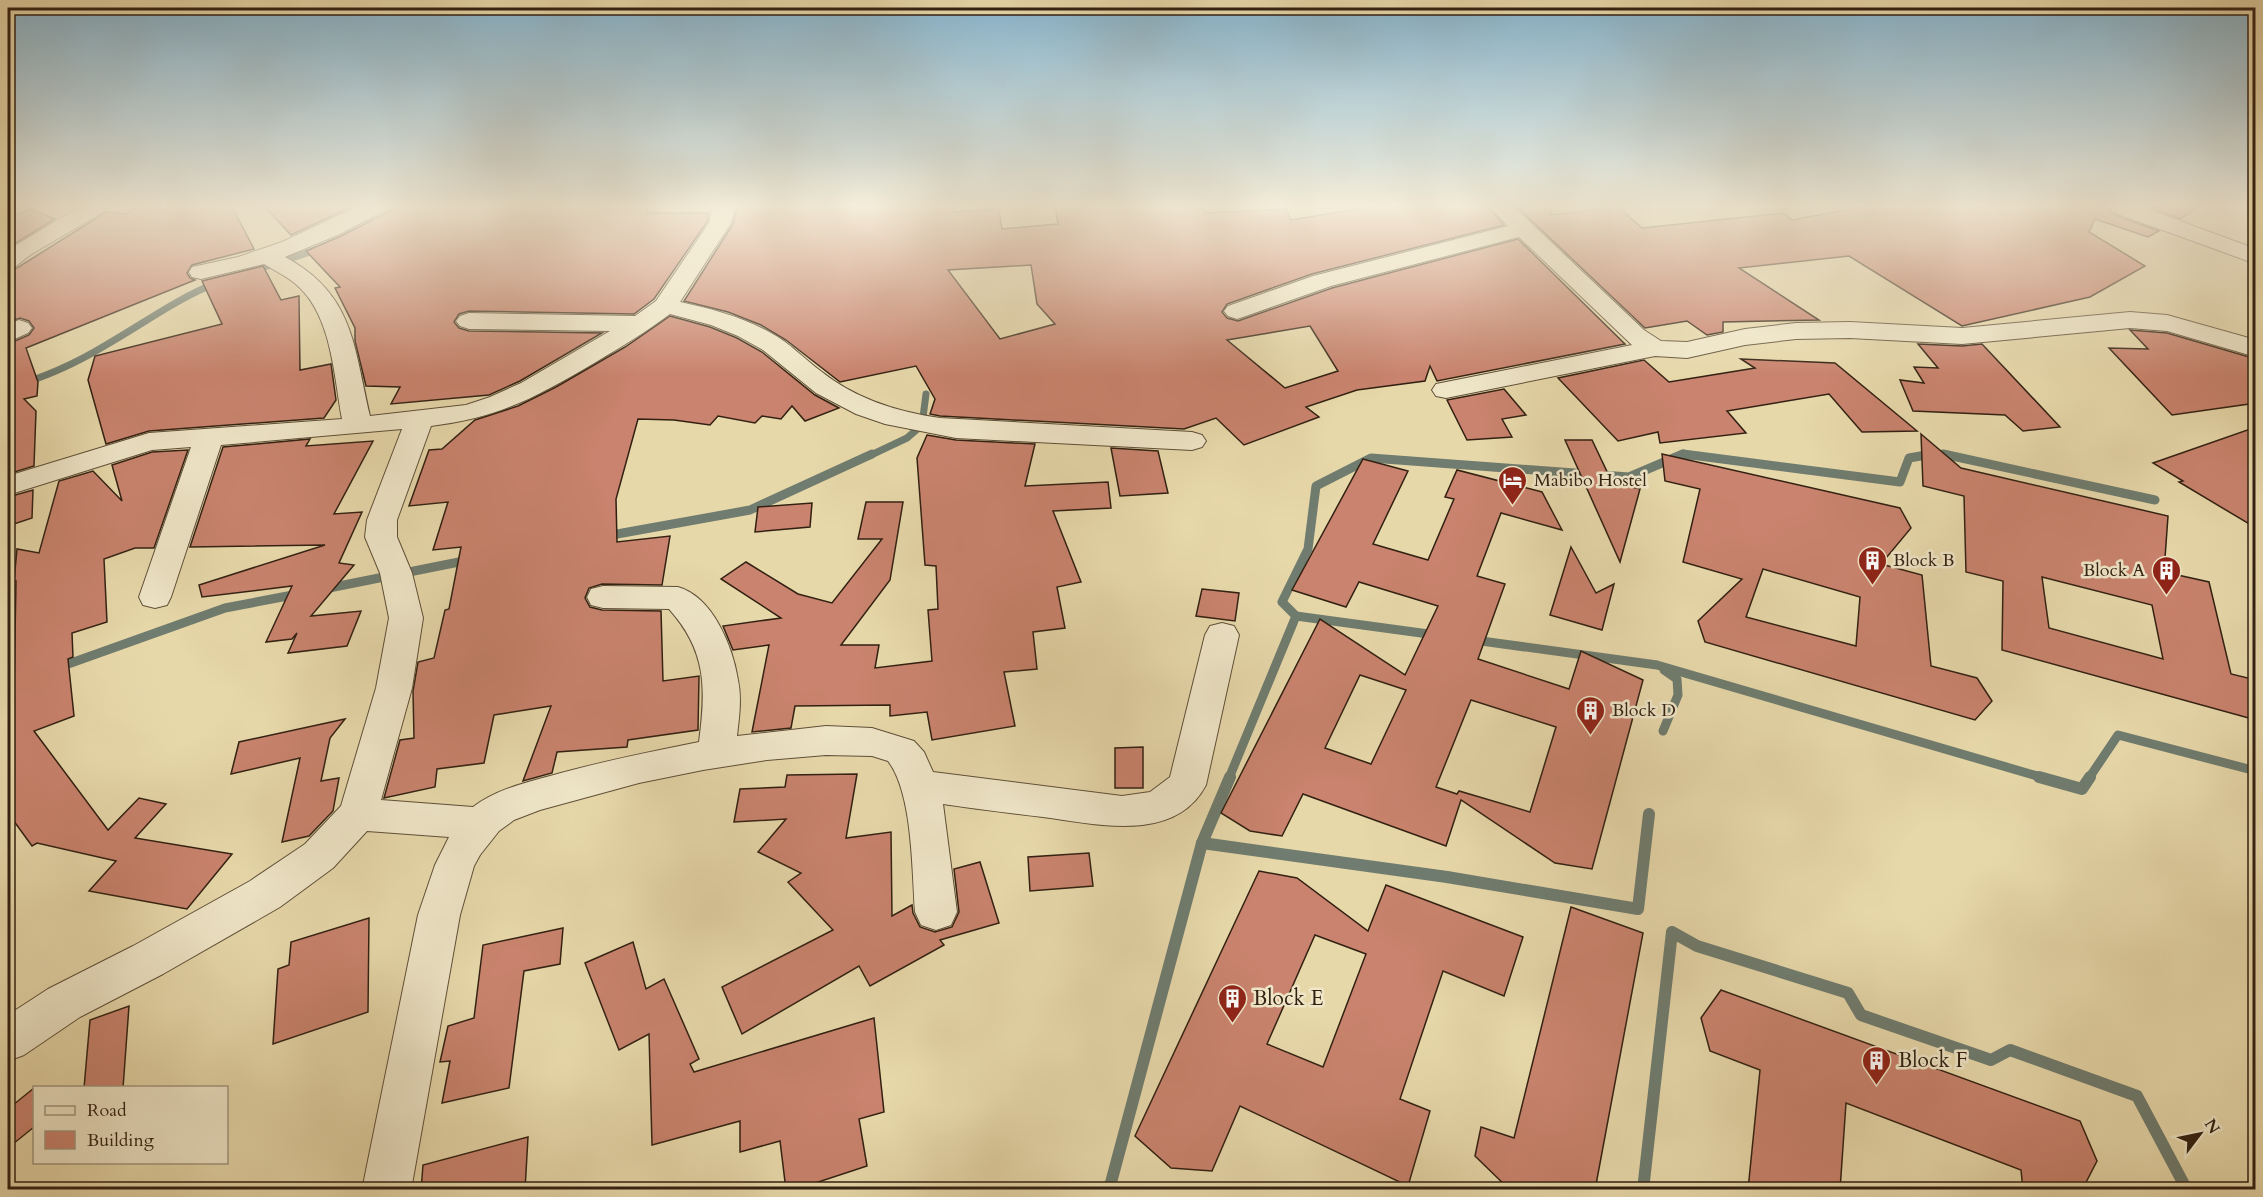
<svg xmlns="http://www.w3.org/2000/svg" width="2263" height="1197" viewBox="0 0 2263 1197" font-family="Cardo,serif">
<rect width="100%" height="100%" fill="#e7d8aa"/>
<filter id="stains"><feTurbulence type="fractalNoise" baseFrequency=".00333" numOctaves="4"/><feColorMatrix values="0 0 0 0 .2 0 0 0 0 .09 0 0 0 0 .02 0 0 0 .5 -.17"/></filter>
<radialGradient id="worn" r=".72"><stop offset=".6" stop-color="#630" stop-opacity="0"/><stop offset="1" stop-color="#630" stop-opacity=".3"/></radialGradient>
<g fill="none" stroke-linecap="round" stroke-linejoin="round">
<!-- stream-far2 -->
<g stroke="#6f7c6f" stroke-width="7">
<polyline points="252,271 319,249"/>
<path d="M8 388C43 378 75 364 106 345 143 324 176 299 216 283"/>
<polyline points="869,456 907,438 922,425 926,394"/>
<polyline points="1679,456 1695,456"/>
<polyline points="1923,456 1938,453 1950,456"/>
</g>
<!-- stream-far1 -->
<g stroke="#6f7c6f" stroke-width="9">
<polyline points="1683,454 1900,482 1909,458 1932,454"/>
<polyline points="1943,454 2155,500"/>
<polyline points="606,536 750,510 872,454"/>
<polyline points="324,589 469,560"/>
<polyline points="1296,616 1436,635"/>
<polyline points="1474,640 1657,665 2044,778"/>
<polyline points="57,668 225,608 298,594"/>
<polyline points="8,685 24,679"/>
<polyline points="1663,731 1678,695 1677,679 1664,670"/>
<polyline points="1229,778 1296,616 1282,602 1308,549 1316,486 1371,458 1629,477 1683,454"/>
<polyline points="2089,778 2118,735 2256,771"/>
</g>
<!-- stream -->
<g stroke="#6f7c6f" stroke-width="12">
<polyline points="2039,777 2082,789 2090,777"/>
<polyline points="1202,843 1447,877 1638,909 1649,814"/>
<polyline points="1109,1190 1202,843 1230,777"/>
<polyline points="1643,1190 1672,932 1697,946 1848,993 1861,1015 1991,1060 2010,1050 2137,1096 2187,1190"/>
</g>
</g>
<!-- building -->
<g fill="#c9836e" stroke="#322112" stroke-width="1.5" fill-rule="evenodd">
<polygon points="137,207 232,207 254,249 192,265 187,273 190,278 195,280 26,348 38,382 37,396 24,399 36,411 34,466 8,474 8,344 29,335 34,328 29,321 20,318 8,322 8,270 17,268 106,212 126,214"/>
<polygon points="265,207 351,207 291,235"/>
<polygon points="397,207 648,207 647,212 654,213 709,213 707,222 654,299 634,314 469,311 459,314 454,322 459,328 469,331 602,333 520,381 489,395 391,404 400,387 366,386 355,341 355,328 335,288 340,287 306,251 341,236"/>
<path d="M737 207H954L953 212 999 209 1002 229 1058 224 1055 207H1204L1205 213 1286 209 1291 220 1370 207H1488L1504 225 1312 274 1227 304 1222 312 1227 318 1238 321 1332 288 1518 239 1625 344 1437 381 1430 366 1425 381 1357 390 1306 407 1319 417 1244 445 1216 418 1184 429 940 416 930 414 935 399 916 366 840 382 786 340 761 325 728 312 684 301 733 224ZM1031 265 1037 304 1055 324 1000 339 948 270ZM1310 326 1338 371 1285 388 1227 340Z"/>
<polygon points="1517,207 1550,207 1551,215 1618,207 1642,228 1784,213 1792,220 1861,207 2108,207 2112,214 2159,231 2148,237 2095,219 2089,232 2145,266 2090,297 1962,326 1849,256 1739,268 1819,320 1723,322 1723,332 1707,335 1687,321 1645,328"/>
<polygon points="2149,207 2199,207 2180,219"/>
<polygon points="31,209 55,219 8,248 8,218"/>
<polygon points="263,266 281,300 299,296 300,370 331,364 336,400 324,418 149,431 106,444 88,380 95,356 222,324 202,281"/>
<polygon points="670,316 710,327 737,338 762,352 815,395 839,408 805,421 792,406 781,419 762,416 755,423 718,416 710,425 674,420 638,419 616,499 617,542 670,536 662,585 602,584 589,588 585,598 590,607 602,610 661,611 663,681 699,676 698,730 628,740 627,747 557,752 552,773 523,781 551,706 494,715 484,763 437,769 435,787 384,798 400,740 414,738 413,691 418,662 434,658 445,610 449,609 461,547 433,550 448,502 409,506 429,450 442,449 475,420 518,406 556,387 625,347"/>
<polygon points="2130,330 2167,333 2256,359 2256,403 2172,415 2109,348 2148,349"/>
<polygon points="1918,344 1962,346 1982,344 2060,427 2023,431 2005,415 1913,411 1900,380 1924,383 1914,367 1938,368"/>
<polygon points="1741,359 1835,363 1917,431 1862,432 1829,394 1727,411 1746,433 1660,443 1658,432 1618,441 1558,378 1644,360 1669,382 1755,368"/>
<polygon points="1504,389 1526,415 1502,419 1512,437 1467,440 1447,400"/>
<polygon points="2256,427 2256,528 2179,482 2183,481 2153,463"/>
<path d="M1921 434 1961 468 2168 516 2164 572 2209 582 2231 674 2256 680V720L2002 650 2003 581 1966 572 1964 496 1923 486ZM2042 577 2152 605 2163 659 2049 628Z"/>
<polygon points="927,435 956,440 1035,444 1025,486 1108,482 1111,508 1053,511 1081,582 1057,587 1065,628 1033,632 1037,669 1004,672 1015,726 932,740 927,712 890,716 890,705 795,706 791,728 752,732 769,645 733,650 723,626 781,618 721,579 746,562 798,594 832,603 882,539 858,539 866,502 903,502 890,580 841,645 879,645 875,668 932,661 928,610 938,609 936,566 925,565 917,458"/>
<polygon points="310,439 306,446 373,441 334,514 362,512 339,563 354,565 311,616 361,611 347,646 288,653 297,633 292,639 266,642 292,586 202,597 199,585 325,545 190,547 223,447"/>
<polygon points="1565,440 1592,440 1612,482 1640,489 1620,562"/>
<polygon points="1111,448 1158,451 1168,493 1120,496"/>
<polygon points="188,450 154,548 135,548 104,559 107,622 72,633 73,657 68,659 74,716 34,731 108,830 139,798 166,804 135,838 232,854 187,909 89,891 116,861 37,843 32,846 8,813 8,691 14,689 16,581 14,581 17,549 39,553 59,481 93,471 122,501 112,465 152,452"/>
<path d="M1662 454 1900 508 1911 528 1881 564 1922 575 1931 666 1977 678 1992 701 1975 720 1705 642 1698 621 1742 579 1683 562 1700 489 1665 481ZM1763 569 1860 597 1856 646 1746 617Z"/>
<path d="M1363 459 1408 471 1373 544 1428 560 1454 499 1445 497 1457 470 1542 492 1562 530 1501 513 1477 576 1505 584 1478 659 1569 689 1581 651 1643 680 1592 869 1555 863 1461 800 1446 846 1303 794 1282 836 1250 831 1221 813 1320 619 1405 675 1438 606 1359 582 1346 607 1292 590ZM1360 675 1406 690 1371 764 1325 748ZM1471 700 1556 727 1530 812 1459 791 1457 794 1436 787Z"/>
<polygon points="33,490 32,518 8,526 8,497"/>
<polygon points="812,503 810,527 755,532 758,507"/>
<polygon points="1571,547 1596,593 1614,584 1602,630 1550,615"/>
<polygon points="1202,589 1239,593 1235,621 1196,616"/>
<polygon points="345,719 330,738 321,781 339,778 333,811 309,836 282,842 300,758 231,774 239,742"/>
<polygon points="1143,747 1143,788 1115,788 1115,748"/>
<polygon points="857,774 846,838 891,832 892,916 912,905 913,913 920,927 935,932 952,927 959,912 954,869 980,862 999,923 940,940 944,945 870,986 859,966 742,1034 722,987 833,930 788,882 801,873 758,852 786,819 734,822 740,789 785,787 787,775"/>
<polygon points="1089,853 1093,886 1030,891 1028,857"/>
<path d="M1259 871 1297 878 1368 931 1386 885 1523 937 1504 996 1443 971 1400 1099 1430 1111 1408 1186 1240 1106 1212 1171 1171 1168 1135 1136ZM1315 935 1366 954 1323 1067 1267 1044Z"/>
<polygon points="1571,907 1643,933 1595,1190 1510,1190 1475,1156 1481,1127 1514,1138"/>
<polygon points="369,918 368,1012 273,1044 278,969 289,965 291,942"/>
<polygon points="563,928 560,964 524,971 509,1088 442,1103 450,1061 440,1062 448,1026 474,1018 483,945"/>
<polygon points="633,942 646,989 664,979 699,1059 690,1064 694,1072 874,1018 884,1112 859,1119 867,1166 794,1190 786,1190 780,1141 740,1152 740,1121 652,1145 649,1034 619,1050 585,963"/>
<polygon points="1721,990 2080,1121 2097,1161 2082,1190 2023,1190 2021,1170 1846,1103 1840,1190 1748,1190 1760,1070 1710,1051 1701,1018"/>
<polygon points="129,1006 123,1088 84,1088 90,1020"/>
<polygon points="34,1088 34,1127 8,1148 8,1109"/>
<polygon points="528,1137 525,1190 421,1190 423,1165"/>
</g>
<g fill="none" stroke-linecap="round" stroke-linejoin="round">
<defs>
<g id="minor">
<polygon points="79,207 106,207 103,212 30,255 16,266 8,268 8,250"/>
<path d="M356 207H384L381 212 340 234 285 257C354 294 354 347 370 416L466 405 490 397 521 383 610 331 469 329 460 326 456 321 460 316 469 313 635 316 656 301 709 223 713 207H735L731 223 680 302C712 309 743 317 771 333 790 343 804 359 822 372 856 399 898 412 940 418L1192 432 1202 435 1206 441 1202 447 1192 450 956 438 885 424 856 414 816 393 763 350 738 336 711 325 670 314C646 332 621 347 596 362 536 397 502 417 431 426L397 520V537L412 573 423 618 412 688 381 800 473 807C495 790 524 783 550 776 599 762 649 752 699 742 706 689 707 651 669 609L603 608 591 605 587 597 591 589 603 586 678 587C713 597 733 647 738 680 742 699 739 718 737 736L826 726 872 728 914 741 924 752 933 772 1122 796 1150 792 1170 777 1205 635 1210 626 1222 623 1234 626 1239 635 1206 785C1175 844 1096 824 1043 817 1010 813 976 809 943 804L957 912 951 925 936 930 921 925 915 912C912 872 913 793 888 761L872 756 826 755 767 760 703 770 639 783 540 810 514 820 499 831 480 855 474 866 460 915 411 1190H362L418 915 435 865 449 837 367 831 333 868 280 907 163 974 80 1017 24 1055 8 1061V1015L48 989 133 946 250 881 305 844 341 806 376 688 389 618 380 573 365 537 367 520 402 429 221 445 171 597 167 605 155 608 143 605 139 597 191 447 152 450 8 495V476L149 433 342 419C334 377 332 318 299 287 289 277 275 271 264 264L201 279 192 277 189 272 192 267 238 257 282 242Z"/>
<polygon points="1490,207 1514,207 1644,330 1661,341 1687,342 1745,329 1796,323 1850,322 1962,328 2130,312 2167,315 2256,340 2256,357 2167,331 2130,328 1962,344 1850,338 1796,339 1745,345 1687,358 1655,356 1446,398 1436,396 1432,390 1436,384 1632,345 1519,237 1331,286 1246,316 1237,319 1228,316 1224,311 1228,306 1313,276 1508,226"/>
<polygon points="2110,207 2142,207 2256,249 2256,264 2113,212"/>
<polygon points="19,320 28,323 32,328 28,333 8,342 8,324"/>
</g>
</defs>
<!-- minor casing -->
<use href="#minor" stroke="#5f4f38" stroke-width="2"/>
<!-- minor -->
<use href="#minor" fill="#efe6c8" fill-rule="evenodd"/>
</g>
<!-- sky -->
<linearGradient id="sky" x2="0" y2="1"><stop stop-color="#87b6d0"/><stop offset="0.55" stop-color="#f4edd9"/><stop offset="1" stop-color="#f4edd9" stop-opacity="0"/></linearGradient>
<rect width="2263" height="375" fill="url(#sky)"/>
<!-- icons -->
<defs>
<symbol id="hotel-pin" viewBox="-11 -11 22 30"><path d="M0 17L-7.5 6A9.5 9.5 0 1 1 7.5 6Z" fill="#8f2418" stroke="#efe6c8"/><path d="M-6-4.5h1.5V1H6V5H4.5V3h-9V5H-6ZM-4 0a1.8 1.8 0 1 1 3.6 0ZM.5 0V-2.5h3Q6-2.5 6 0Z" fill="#fff"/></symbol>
<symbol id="building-pin" viewBox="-11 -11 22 30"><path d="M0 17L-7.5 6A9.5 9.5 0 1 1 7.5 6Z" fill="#8f2418" stroke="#efe6c8"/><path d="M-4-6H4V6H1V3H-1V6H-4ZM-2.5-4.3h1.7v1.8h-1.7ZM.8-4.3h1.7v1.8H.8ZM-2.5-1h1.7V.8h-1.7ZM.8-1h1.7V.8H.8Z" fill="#fff"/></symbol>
</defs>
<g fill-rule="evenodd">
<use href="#hotel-pin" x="1496" y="464" width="33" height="45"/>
<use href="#building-pin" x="1856" y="544" width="33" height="45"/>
<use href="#building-pin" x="2150" y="554" width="33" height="45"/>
<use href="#building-pin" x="1574" y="694" width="33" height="45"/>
<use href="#building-pin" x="1216" y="982" width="33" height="45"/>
<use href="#building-pin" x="1860" y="1044" width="33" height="45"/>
</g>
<g text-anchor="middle" stroke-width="5" stroke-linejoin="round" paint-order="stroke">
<!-- poi labels -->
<g font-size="18" fill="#322112" stroke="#efe6c8" text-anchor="start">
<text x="1534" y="486">Mabibo Hostel</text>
<text x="1893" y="566">Block B</text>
<text x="2145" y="576" text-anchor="end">Block A</text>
<text x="1612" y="716">Block D</text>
</g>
<!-- near-poi labels -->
<g font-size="21" fill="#322112" stroke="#efe6c8" text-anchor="start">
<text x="1253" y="1005">Block E</text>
<text x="1898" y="1067">Block F</text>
</g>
</g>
<!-- margin -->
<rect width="2263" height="1197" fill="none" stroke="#e7d8aa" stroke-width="30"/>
<rect x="9" y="9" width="2245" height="1179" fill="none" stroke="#322112" stroke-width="3"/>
<rect x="15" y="15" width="2233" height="1167" fill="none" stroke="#322112" stroke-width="1.5"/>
<!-- legend -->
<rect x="33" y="1086" width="195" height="78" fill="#efe6c8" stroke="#a3977f" stroke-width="1.5"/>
<rect x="45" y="1106" width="30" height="9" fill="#efe6c8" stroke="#a3977f" stroke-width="1.5"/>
<text x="87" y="1116" font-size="18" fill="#322112">Road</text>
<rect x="45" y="1131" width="30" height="18" fill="#c9836e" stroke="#a3977f" stroke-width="1.5"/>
<text x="87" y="1146" font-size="18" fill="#322112">Building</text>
<!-- north arrow -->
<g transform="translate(2200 1134) rotate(58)" stroke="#efe6c8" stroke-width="4.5" paint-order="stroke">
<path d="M0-4.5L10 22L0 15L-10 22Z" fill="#322112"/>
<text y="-9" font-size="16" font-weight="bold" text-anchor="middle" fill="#322112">N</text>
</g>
<rect width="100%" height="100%" filter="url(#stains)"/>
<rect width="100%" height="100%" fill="url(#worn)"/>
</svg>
